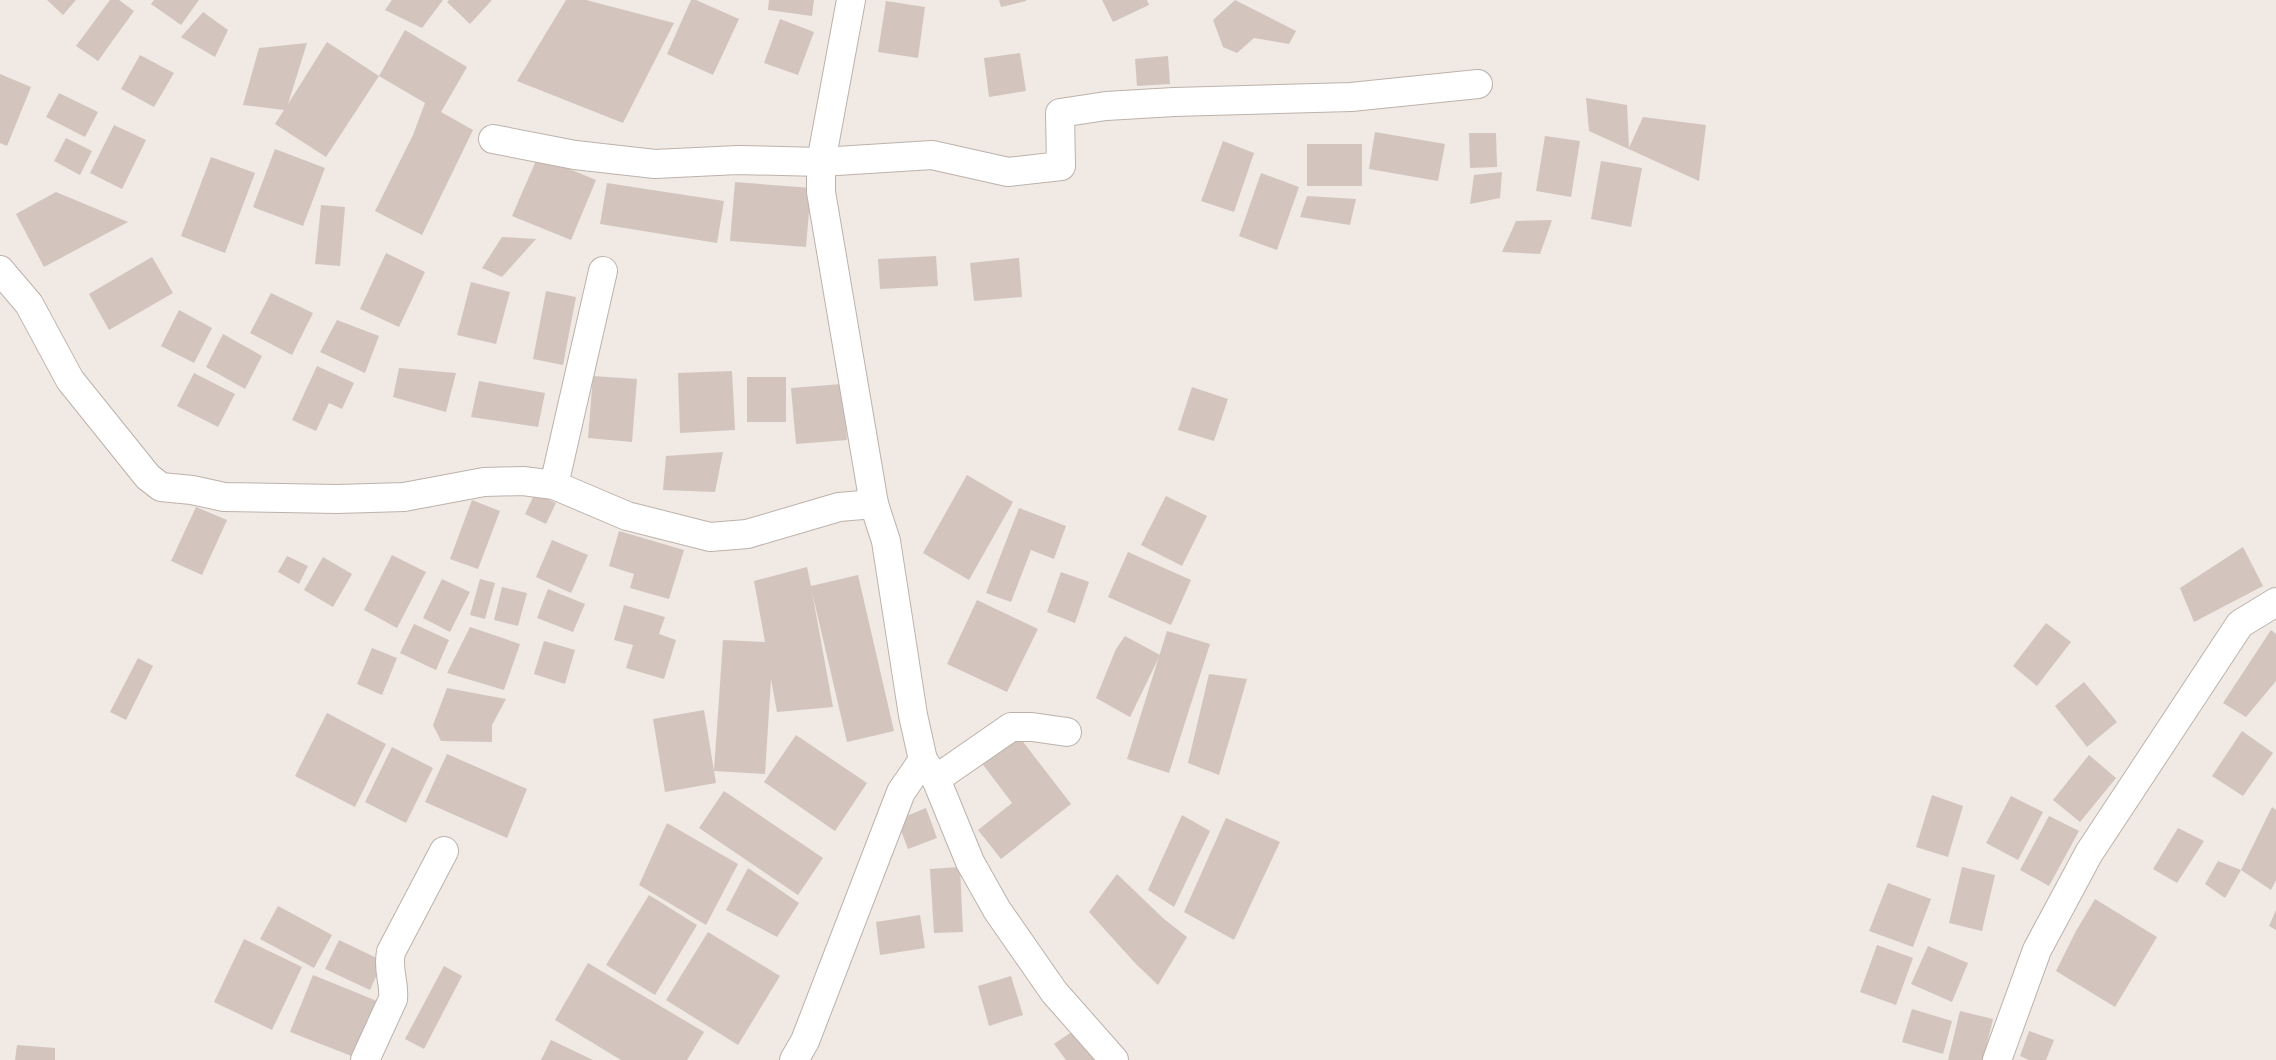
<svg xmlns="http://www.w3.org/2000/svg" width="2276" height="1060" viewBox="0 0 2276 1060" font-family="Ubuntu,sans-serif">
<rect width="100%" height="100%" fill="#f0e9e4"/>
<!-- building -->
<g fill="#d3c5be">
<polygon points="47,0 76,0 63,15"/>
<polygon points="110,0 119,0 134,11 98,61 76,46"/>
<polygon points="154,0 199,0 181,25 151,4"/>
<polygon points="392,0 443,0 422,28 385,10"/>
<polygon points="449,0 492,0 470,24 447,2"/>
<polygon points="566,0 586,0 674,23 623,123 517,81"/>
<polygon points="691,0 696,0 739,19 713,75 667,54"/>
<polygon points="769,0 814,0 812,16 768,10"/>
<polygon points="999,0 1026,0 1026,1 1001,7"/>
<polygon points="1102,0 1147,0 1149,5 1113,22"/>
<polygon points="1235,0 1296,31 1289,44 1254,38 1237,53 1223,47 1213,20"/>
<polygon points="886,1 925,7 918,58 878,52"/>
<polygon points="203,12 228,30 215,57 181,37"/>
<polygon points="780,19 814,32 798,75 764,63"/>
<polygon points="405,30 467,67 441,112 473,130 422,235 375,211 413,135 425,103 379,76"/>
<polygon points="327,42 379,76 326,157 275,124 284,110 243,105 259,48 307,43 288,104"/>
<polygon points="1020,53 1026,91 989,97 984,58"/>
<polygon points="140,55 174,73 154,107 121,89"/>
<polygon points="1168,56 1170,84 1137,86 1135,59"/>
<polygon points="0,74 31,87 7,146 0,143"/>
<polygon points="59,93 98,112 85,137 46,117"/>
<polygon points="1586,98 1627,105 1629,148 1643,117 1706,125 1699,181 1589,131"/>
<polygon points="114,125 146,140 122,189 90,173"/>
<polygon points="1375,132 1445,144 1438,181 1369,169"/>
<polygon points="1469,133 1496,133 1497,167 1470,168"/>
<polygon points="1545,136 1580,141 1571,197 1536,191"/>
<polygon points="66,138 92,151 80,175 54,161"/>
<polygon points="1223,141 1254,153 1234,212 1201,201"/>
<rect x="1307" y="144" width="55" height="42"/>
<polygon points="275,149 325,168 303,226 253,207"/>
<polygon points="538,156 596,180 571,240 512,216"/>
<polygon points="211,157 255,173 225,253 181,236"/>
<polygon points="1601,161 1642,168 1631,227 1591,219"/>
<polygon points="1502,172 1500,198 1470,204 1474,175"/>
<polygon points="1261,173 1299,187 1277,250 1239,236"/>
<polygon points="735,182 811,188 806,247 730,241"/>
<polygon points="607,183 724,201 717,243 600,224"/>
<polygon points="56,192 128,222 44,267 16,214"/>
<polygon points="1307,196 1356,199 1350,225 1300,217"/>
<polygon points="321,205 345,207 340,266 315,264"/>
<polygon points="1552,220 1540,254 1502,252 1516,221"/>
<polygon points="502,237 536,239 502,277 482,268"/>
<polygon points="386,253 425,272 399,327 360,309"/>
<polygon points="936,256 938,286 880,289 878,259"/>
<polygon points="152,257 173,293 109,330 89,294"/>
<polygon points="1019,258 1022,297 974,301 970,263"/>
<polygon points="471,282 510,292 496,344 457,335"/>
<polygon points="546,291 576,297 563,365 533,359"/>
<polygon points="271,293 313,313 292,355 250,333"/>
<polygon points="179,310 212,328 194,363 161,346"/>
<polygon points="337,320 379,336 365,373 320,352"/>
<polygon points="223,334 262,356 245,389 206,367"/>
<polygon points="317,366 354,383 342,409 329,403 316,431 292,420"/>
<polygon points="399,368 456,373 446,412 393,397"/>
<polygon points="732,371 735,430 680,433 678,373"/>
<polygon points="194,373 235,394 218,427 177,406"/>
<polygon points="593,376 637,379 632,442 588,438"/>
<rect x="747" y="377" width="39" height="45"/>
<polygon points="479,381 545,393 538,427 471,417"/>
<polygon points="842,384 847,440 796,444 791,388"/>
<polygon points="1192,387 1228,399 1214,441 1178,430"/>
<polygon points="723,452 715,492 663,490 666,456"/>
<polygon points="967,475 1013,502 969,580 923,553"/>
<polygon points="535,493 556,503 546,524 525,514"/>
<polygon points="1166,496 1207,516 1182,566 1141,545"/>
<polygon points="472,500 500,511 478,569 450,559"/>
<polygon points="196,507 227,520 202,575 171,561"/>
<polygon points="1019,508 1066,526 1054,559 1031,550 1011,602 986,593"/>
<polygon points="619,531 684,550 669,599 630,588 634,574 609,566"/>
<polygon points="552,540 588,555 571,593 536,577"/>
<polygon points="2243,547 2263,586 2194,622 2180,588"/>
<polygon points="1128,552 1191,580 1171,625 1108,597"/>
<polygon points="392,555 426,572 397,628 364,610"/>
<polygon points="287,556 308,566 299,584 278,572"/>
<polygon points="323,557 352,574 333,607 304,590"/>
<polygon points="807,567 811,586 858,575 894,731 847,742 812,592 833,707 777,712 771,679 765,774 714,771 723,640 765,642 754,581"/>
<polygon points="1061,572 1089,582 1075,623 1047,612"/>
<polygon points="442,579 470,592 450,632 423,618"/>
<polygon points="480,579 495,583 485,619 470,615"/>
<polygon points="502,587 527,593 518,626 494,620"/>
<polygon points="548,589 585,604 573,632 537,618"/>
<polygon points="977,600 1038,629 1007,692 947,664"/>
<polygon points="624,605 665,617 659,634 676,640 664,679 626,668 633,645 614,640"/>
<polygon points="2046,623 2071,642 2037,686 2013,666"/>
<polygon points="414,624 449,640 436,670 400,653"/>
<polygon points="470,627 520,644 504,690 447,673"/>
<polygon points="2271,630 2276,634 2276,681 2246,717 2223,703"/>
<polygon points="1167,631 1210,644 1169,773 1127,759"/>
<polygon points="1125,636 1160,655 1130,717 1096,698 1116,649"/>
<polygon points="544,641 575,650 565,684 534,674"/>
<polygon points="372,648 397,658 382,695 357,684"/>
<polygon points="138,658 153,666 126,720 110,712"/>
<polygon points="1209,674 1247,679 1219,775 1188,763"/>
<polygon points="2084,682 2117,722 2087,747 2055,706"/>
<polygon points="447,688 506,699 492,725 492,742 441,741 433,725"/>
<polygon points="704,710 716,783 665,792 653,719"/>
<polygon points="327,713 386,744 355,807 295,776"/>
<polygon points="2242,731 2273,753 2243,796 2212,776"/>
<polygon points="1017,734 1071,804 1001,859 978,830 1012,803 981,762"/>
<polygon points="796,735 867,783 835,831 764,782"/>
<polygon points="392,747 433,768 406,823 365,802"/>
<polygon points="447,754 527,789 507,838 425,802"/>
<polygon points="2089,755 2116,778 2080,822 2053,800"/>
<polygon points="724,791 823,858 798,895 699,828"/>
<polygon points="1932,795 1963,806 1948,857 1916,847"/>
<polygon points="2011,796 2043,812 2018,860 1986,843"/>
<polygon points="2272,807 2276,810 2276,880 2271,890 2241,870"/>
<polygon points="926,808 937,838 908,849 897,820"/>
<polygon points="1182,815 1210,831 1174,907 1148,890"/>
<polygon points="2049,816 2079,831 2049,886 2020,870"/>
<polygon points="1226,818 1280,842 1234,940 1184,912"/>
<polygon points="667,823 738,864 706,925 639,885"/>
<polygon points="2178,828 2204,841 2177,883 2153,869"/>
<polygon points="2218,861 2241,870 2225,898 2205,884"/>
<polygon points="960,867 963,932 934,933 930,869"/>
<polygon points="1962,867 1995,875 1982,931 1949,923"/>
<polygon points="748,868 799,903 777,937 726,910"/>
<polygon points="1117,874 1164,919 1187,937 1158,985 1135,963 1089,912"/>
<polygon points="1888,883 1931,899 1913,947 1869,931"/>
<polygon points="649,895 697,925 655,995 606,965"/>
<polygon points="2095,899 2157,937 2115,1007 2056,971 2076,931"/>
<polygon points="278,906 332,935 314,968 260,939"/>
<polygon points="2276,910 2276,930 2269,926"/>
<polygon points="920,915 925,948 880,955 876,922"/>
<polygon points="708,932 780,976 738,1045 666,1000"/>
<polygon points="244,939 302,967 272,1030 214,1002"/>
<polygon points="339,940 383,961 370,990 325,969"/>
<polygon points="1877,945 1913,958 1896,1005 1860,992"/>
<polygon points="1928,946 1968,963 1952,1002 1911,984"/>
<polygon points="588,963 704,1032 687,1060 621,1060 555,1020"/>
<polygon points="444,966 462,976 424,1049 405,1039"/>
<polygon points="313,975 377,1001 354,1057 290,1032"/>
<polygon points="1011,976 1023,1015 989,1026 978,986"/>
<polygon points="1912,1009 1952,1021 1943,1054 1902,1042"/>
<polygon points="1960,1011 1993,1019 1983,1060 1948,1060"/>
<polygon points="1073,1031 1095,1060 1066,1060 1054,1044"/>
<polygon points="2029,1031 2054,1040 2046,1060 2029,1060 2020,1056"/>
<polygon points="551,1040 593,1060 541,1060"/>
<polygon points="17,1045 55,1048 55,1060 15,1060"/>
</g>
<g fill="none" stroke-linecap="round" stroke-linejoin="round">
<defs>
<g id="street">
<polyline points="851,0 821,162 821,192 874,504 886,541 913,715 923,760 936,779 970,862 997,910 1054,992 1114,1060"/>
<polyline points="493,139 575,155 655,164 738,160 821,162 932,155 1008,172 1061,166 1060,113 1106,106 1174,102 1351,97 1478,84"/>
<polyline points="0,270 29,304 70,380 148,477 161,487 192,490 224,497 337,499 404,497 484,482 523,481 554,485 627,516 710,537 747,534 839,507 874,504"/>
<polyline points="554,485 603,271"/>
<polyline points="936,779 1011,727 1032,727 1067,732"/>
<path d="M365 1060 393 999C395 982 387 971 391 952L444 851"/>
<polyline points="794,1060 805,1041 901,792 923,760"/>
<polyline points="1997,1060 2037,950 2089,853 2240,624 2276,602"/>
</g>
</defs>
<!-- street casing -->
<use href="#street" stroke="#bdb2ab" stroke-width="30"/>
<!-- street -->
<use href="#street" stroke="#fff" stroke-width="28"/>
</g>
</svg>
